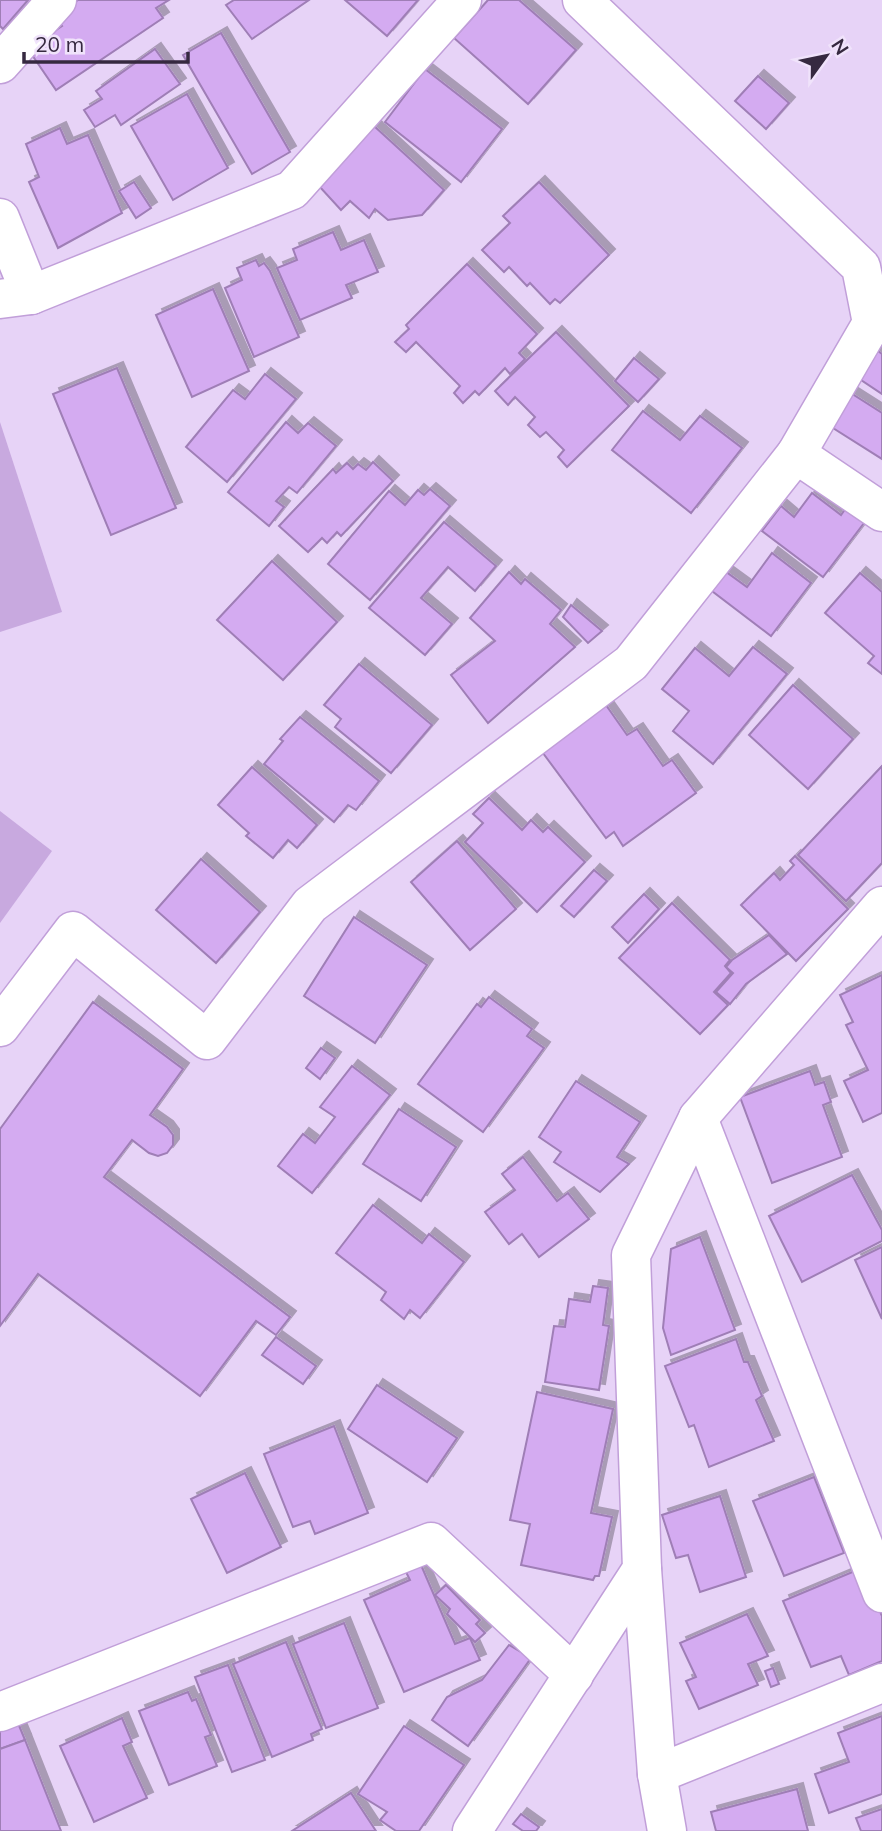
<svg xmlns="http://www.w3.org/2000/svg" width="882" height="1831" viewBox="0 0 882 1831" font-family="Mulish,sans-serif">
<defs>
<filter id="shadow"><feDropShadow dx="6" dy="-6" stdDeviation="0" flood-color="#0004"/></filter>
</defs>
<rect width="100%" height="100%" fill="#e7d3f7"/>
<!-- green -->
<g fill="#c8a9df">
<polygon points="0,422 62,612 0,632"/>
<polygon points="0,811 52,851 0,923"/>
</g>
<!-- building -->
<g fill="#d4abf1" stroke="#9f7eb6" stroke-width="2" filter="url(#shadow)">
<polygon points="0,0 28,0 3,29 0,26"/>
<polygon points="78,0 169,0 156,8 163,18 56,90 28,49 62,26 55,16"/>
<polygon points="234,0 309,0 252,39 226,5"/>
<polygon points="345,0 418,0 387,36"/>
<polygon points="488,0 519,0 576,50 528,104 454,38"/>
<polygon points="221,33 290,152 252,174 183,55"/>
<polygon points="155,49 180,84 121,125 115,115 95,127 84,110 102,99 96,91"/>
<polygon points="425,69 502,129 461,182 385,122"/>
<polygon points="758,76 789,103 766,129 735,101"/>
<polygon points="187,94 228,168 173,200 131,126"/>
<polygon points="374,126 444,190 422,215 388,220 375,209 369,218 350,201 341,210 319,186"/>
<polygon points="60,128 67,144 88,135 122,213 58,248 29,182 39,177 26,144"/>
<polygon points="134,182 151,208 136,218 119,191"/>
<polygon points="539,182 609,255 560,303 555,299 550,304 530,283 527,286 509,267 504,272 482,250 510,223 503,216"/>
<polygon points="333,232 341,250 364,240 378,272 346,285 352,298 300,320 277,268 297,260 293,249"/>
<polygon points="256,260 259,266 264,263 270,271 299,337 254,357 225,288 242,280 237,268"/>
<polygon points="467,264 537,334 519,353 525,359 510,374 505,368 479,395 475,391 463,403 454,393 460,386 416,342 406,352 395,342 409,329 406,325"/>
<polygon points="213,289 249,371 192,397 156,315"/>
<polygon points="556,332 629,406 567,467 558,457 564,450 546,432 540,437 528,425 535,417 515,397 508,405 495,391"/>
<polygon points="871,346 882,354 882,394 852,374"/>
<polygon points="634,358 659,379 638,402 615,381"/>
<polygon points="117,368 176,508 111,535 53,394"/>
<polygon points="265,374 296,399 227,482 186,447 233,390 245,399"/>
<polygon points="846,390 882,413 882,459 825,423"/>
<polygon points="643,411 680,440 700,416 742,448 691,513 612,450"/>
<polygon points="286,422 298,433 308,423 336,446 297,493 289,487 276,501 284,507 269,526 228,492"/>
<polygon points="373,462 393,481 341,536 337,532 327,543 322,538 308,552 279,526 333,469 336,473 347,463 353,469 358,464 366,470"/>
<polygon points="430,489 450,506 370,600 328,564 389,491 405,505 418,490 424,495"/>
<polygon points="812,493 841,515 846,508 864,523 823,577 762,531 781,506 794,517"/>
<polygon points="444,522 496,566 475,591 448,567 421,598 452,624 425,655 369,608"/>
<polygon points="772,553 811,583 771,636 708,588 722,569 747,587"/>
<polygon points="272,561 337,622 283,680 217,620"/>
<polygon points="509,572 521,584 525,579 561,610 550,624 575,647 488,723 451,675 495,641 470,618"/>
<polygon points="860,573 882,592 882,674 868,663 874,656 825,613"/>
<polygon points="571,605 602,631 588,643 563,617"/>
<polygon points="753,647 787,674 713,764 673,731 689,711 662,689 695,648 729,676"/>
<polygon points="359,664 432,725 391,773 335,727 341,719 324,705"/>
<polygon points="793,685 853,739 808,789 749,735"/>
<polygon points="601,698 627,735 637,729 663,766 672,760 696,793 623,846 614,832 606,838 537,745"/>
<polygon points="300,717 379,781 356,810 348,805 334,822 264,764 283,741 280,739"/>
<polygon points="882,766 882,863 846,901 798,855"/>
<polygon points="252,767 317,825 297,848 288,840 273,858 246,836 249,833 218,805"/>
<polygon points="489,798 522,830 531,820 543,832 548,827 585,862 537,912 465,842 483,823 473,814"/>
<polygon points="457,841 516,909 470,950 411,882"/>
<polygon points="795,856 848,909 796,961 741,905 774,873 780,880 794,865 790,861"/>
<polygon points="201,859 260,912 216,963 156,910"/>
<polygon points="594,870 607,881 574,917 561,906"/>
<polygon points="644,894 659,909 628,943 612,927"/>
<polygon points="672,903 730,960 725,966 731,973 714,992 728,1005 700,1034 619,958"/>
<polygon points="354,917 427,965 375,1043 304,996"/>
<polygon points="769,935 787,954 746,984 730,1004 716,992 733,973 726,967 732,960"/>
<polygon points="882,975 882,1113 863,1122 844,1081 868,1070 846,1025 853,1022 840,995"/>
<polygon points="489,997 532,1029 527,1036 544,1048 483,1132 418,1084 477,1004 481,1007"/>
<polygon points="93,1002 183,1069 150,1115 167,1127 173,1135 173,1145 167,1153 158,1156 149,1153 132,1140 104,1177 290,1317 276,1335 256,1321 200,1396 38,1274 0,1326 0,1129"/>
<polygon points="321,1048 335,1058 320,1079 306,1068"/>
<polygon points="352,1066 390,1095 312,1193 278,1166 303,1134 315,1143 335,1117 320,1107"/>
<polygon points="810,1071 815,1085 824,1082 831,1102 823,1105 842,1157 772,1183 740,1097"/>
<polygon points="576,1081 640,1122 617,1157 629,1164 600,1192 554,1162 561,1152 539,1137"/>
<polygon points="399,1109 456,1147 421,1201 363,1164"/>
<polygon points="523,1157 557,1201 568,1193 589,1219 539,1257 522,1234 509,1244 485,1212 515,1190 502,1174"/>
<polygon points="852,1175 882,1230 882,1241 802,1282 769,1216"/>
<polygon points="373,1205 422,1243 429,1234 464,1262 420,1318 410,1310 404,1319 381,1300 386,1292 336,1253"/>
<polygon points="700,1237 735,1330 671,1355 663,1328 671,1249"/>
<polygon points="882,1247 882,1319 855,1260"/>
<polygon points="593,1286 608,1288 603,1325 609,1326 599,1390 545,1382 554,1326 565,1327 569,1299 590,1302"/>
<polygon points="276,1337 316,1366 303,1384 262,1355"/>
<polygon points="736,1339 744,1362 748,1362 762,1396 756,1400 774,1441 709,1467 694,1425 689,1427 665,1366"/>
<polygon points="377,1385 457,1438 427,1482 348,1429"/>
<polygon points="537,1392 613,1409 591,1513 612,1517 599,1576 595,1576 593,1580 521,1565 530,1524 510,1520"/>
<polygon points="334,1426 368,1513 315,1534 310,1521 293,1527 264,1454"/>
<polygon points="245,1473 281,1547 227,1573 191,1499"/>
<polygon points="814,1477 844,1553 784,1576 753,1501"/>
<polygon points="720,1496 746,1577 700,1592 688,1555 676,1558 662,1515"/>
<polygon points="421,1565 455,1644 470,1638 480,1660 404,1692 364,1600 410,1580 406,1572"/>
<polygon points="862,1568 882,1616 882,1661 849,1675 841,1656 811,1667 783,1601"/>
<polygon points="446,1585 480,1620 476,1624 485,1633 475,1642 447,1614 450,1609 435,1595"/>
<polygon points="747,1614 768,1656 748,1664 758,1685 699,1709 686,1681 696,1677 680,1643"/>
<polygon points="344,1623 378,1708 326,1728 293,1644"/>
<polygon points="286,1642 322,1729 311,1734 313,1740 272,1757 233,1664"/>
<polygon points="509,1645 531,1658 468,1746 432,1720 447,1697 482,1680"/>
<polygon points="228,1665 265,1760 232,1772 195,1677"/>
<polygon points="773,1668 779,1684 771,1687 765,1671"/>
<polygon points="188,1692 192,1701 196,1699 211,1735 205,1737 217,1766 169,1785 139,1711"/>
<polygon points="13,1711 25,1740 0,1749 0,1717"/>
<polygon points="882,1716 882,1794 829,1813 815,1774 849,1762 838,1733"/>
<polygon points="122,1718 132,1742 123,1746 147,1798 94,1822 60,1746"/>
<polygon points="404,1726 464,1765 419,1831 396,1831 380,1820 387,1812 358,1794"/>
<polygon points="25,1740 61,1831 0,1831 0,1749"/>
<polygon points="797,1789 808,1831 716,1831 711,1812"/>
<polygon points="351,1793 376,1831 292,1831"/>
<polygon points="882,1809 882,1831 861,1831 856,1818"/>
<polygon points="521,1814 539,1827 536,1831 523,1831 513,1824"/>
</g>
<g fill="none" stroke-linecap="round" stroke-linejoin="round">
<defs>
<g id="minor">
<polyline points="582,0 861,267 872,323 796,454 882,512"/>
<polyline points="0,64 57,0"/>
<polyline points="0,218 31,295"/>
<polyline points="0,299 31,295 292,190 462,0"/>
<polyline points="0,1027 73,931 207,1040 310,905 631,663 796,454"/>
<polyline points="698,1118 882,1593"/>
<polyline points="642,1569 657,1774 667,1831"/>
<polyline points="0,1712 431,1542 574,1675"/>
<polyline points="657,1774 882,1683"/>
<polyline points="472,1831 642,1569 631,1255 698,1118 882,906"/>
</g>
</defs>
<!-- minor casing -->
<use href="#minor" stroke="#c19fd9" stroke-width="41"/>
<!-- minor -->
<use href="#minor" stroke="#fff" stroke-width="38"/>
</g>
<!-- north arrow -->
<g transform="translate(826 56) rotate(57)" stroke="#f0e3fb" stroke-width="5" paint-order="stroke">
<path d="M0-5L12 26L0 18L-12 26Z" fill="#362940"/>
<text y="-10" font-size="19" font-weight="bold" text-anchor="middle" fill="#362940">N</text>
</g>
<!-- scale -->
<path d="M24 52v10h164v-10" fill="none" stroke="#362940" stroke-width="3.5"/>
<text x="35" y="52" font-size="21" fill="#362940" stroke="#f0e3fb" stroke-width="5" paint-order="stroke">20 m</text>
</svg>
